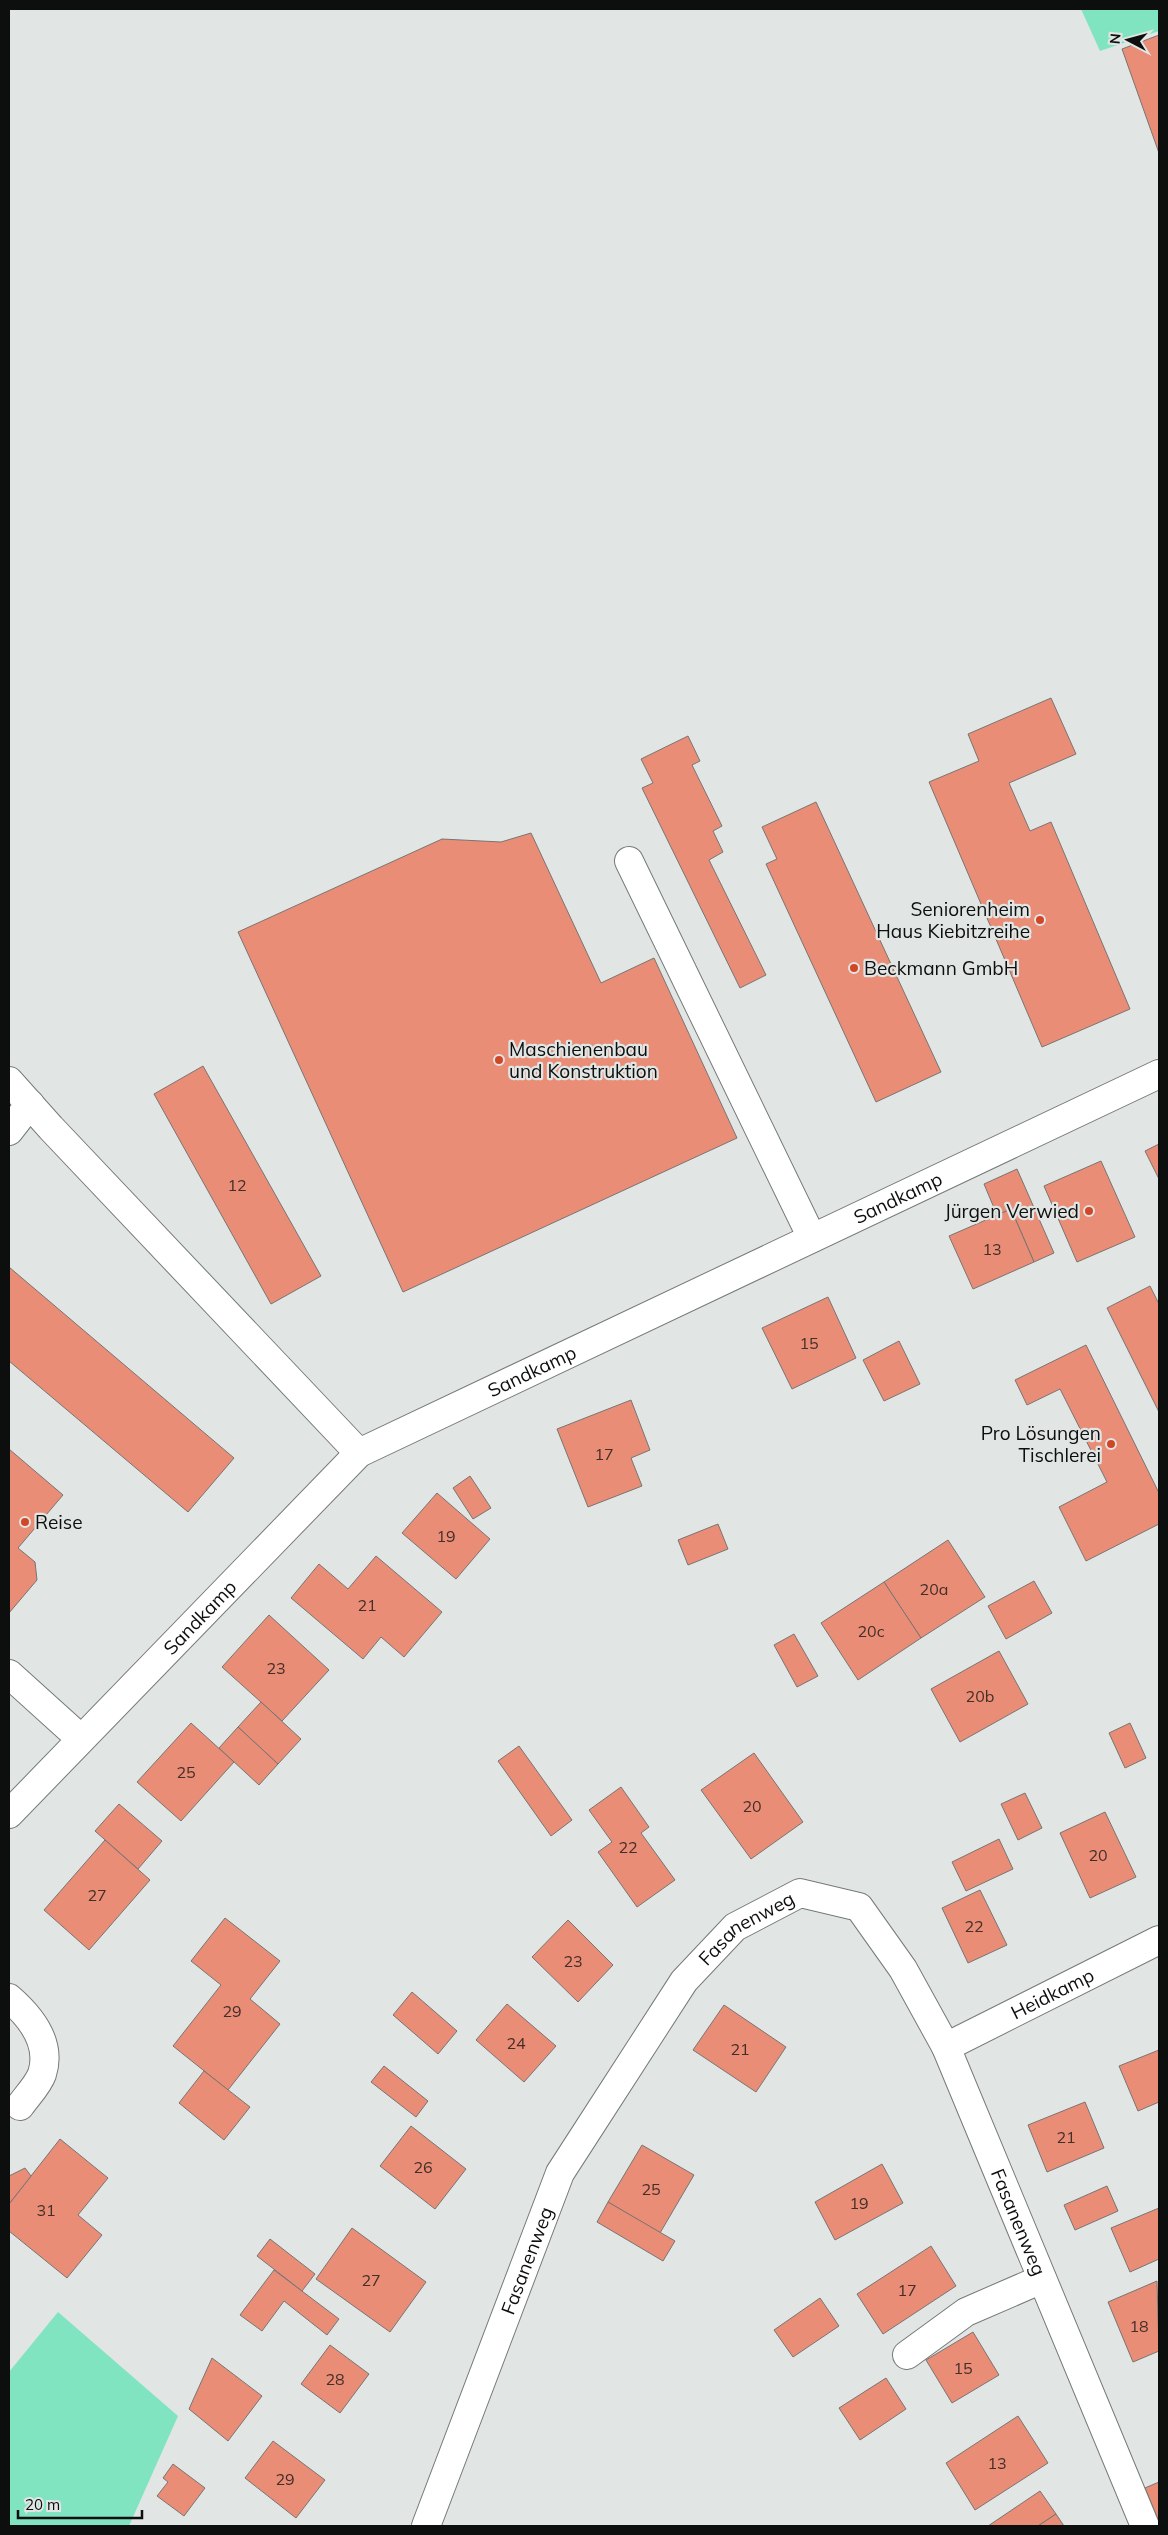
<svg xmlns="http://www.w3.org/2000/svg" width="1168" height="2535" viewBox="0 0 1168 2535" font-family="Mulish,sans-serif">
<rect width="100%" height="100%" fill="#e1e6e4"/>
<!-- green -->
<g fill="#81e4c0">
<polygon points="1081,9 1159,9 1159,31 1100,51"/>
<polygon points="58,2312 178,2416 129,2526 9,2526 9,2372"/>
</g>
<!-- building -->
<g fill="#e98d77" stroke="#797473">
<polygon points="1159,35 1159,153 1122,49"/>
<polygon points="1051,698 1076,754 1009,783 1030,831 1051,822 1130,1009 1042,1047 929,782 979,761 968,734"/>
<polygon points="688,736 700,761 692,765 722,826 713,831 723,852 709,860 766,975 740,988 642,788 653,783 641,759"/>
<polygon points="816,802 941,1072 876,1102 766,864 777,859 762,827"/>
<polygon points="531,833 601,983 654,958 737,1138 403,1292 238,932 442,839 501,842"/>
<polygon points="203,1066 321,1276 271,1304 154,1094"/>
<polygon points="1159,1144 1159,1179 1145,1151"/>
<polygon points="1101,1161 1135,1237 1077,1262 1044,1186"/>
<polygon points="1017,1169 1054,1253 1034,1262 1011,1209 997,1215 984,1184"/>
<polygon points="1011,1209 1034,1262 973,1289 949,1236"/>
<polygon points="9,1267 234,1458 188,1512 9,1361"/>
<polygon points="1150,1286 1159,1304 1159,1412 1107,1308"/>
<polygon points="828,1297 856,1358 792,1389 762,1328"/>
<polygon points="899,1341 920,1384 884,1401 863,1360"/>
<polygon points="1086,1345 1159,1493 1159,1524 1086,1561 1059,1507 1107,1482 1060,1389 1027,1405 1015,1380"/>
<polygon points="631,1400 650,1450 631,1458 642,1486 588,1507 557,1429"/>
<polygon points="9,1449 63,1495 18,1548 35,1562 37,1580 9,1613"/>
<polygon points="470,1476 491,1508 473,1519 453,1488"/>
<polygon points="437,1493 490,1539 456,1579 402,1533"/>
<polygon points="718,1524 728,1549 688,1565 678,1540"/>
<polygon points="948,1540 985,1597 921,1638 884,1582"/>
<polygon points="376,1556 442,1612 404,1657 381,1637 363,1659 291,1598 319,1564 348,1589"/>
<polygon points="1034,1581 1052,1613 1006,1639 988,1606"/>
<polygon points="884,1582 921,1638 858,1680 821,1623"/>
<polygon points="269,1615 329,1670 282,1721 222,1667"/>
<polygon points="794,1634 818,1676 797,1687 774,1645"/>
<polygon points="999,1651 1028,1704 960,1742 931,1689"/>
<polygon points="261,1702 301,1739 278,1764 238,1727"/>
<polygon points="191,1723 234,1762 181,1821 137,1782"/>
<polygon points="1130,1723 1146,1758 1125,1768 1109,1733"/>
<polygon points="238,1727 278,1764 259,1785 219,1748"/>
<polygon points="519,1746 572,1820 551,1836 498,1761"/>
<polygon points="754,1753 803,1822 751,1859 701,1790"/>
<polygon points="621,1787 649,1827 641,1833 675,1880 637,1907 598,1852 612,1842 589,1810"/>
<polygon points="1025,1793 1042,1828 1018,1840 1001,1804"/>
<polygon points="119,1804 162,1841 138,1869 95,1831"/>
<polygon points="1105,1812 1136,1877 1090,1898 1060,1833"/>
<polygon points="999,1839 1013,1869 966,1891 952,1862"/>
<polygon points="105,1840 150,1880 89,1950 44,1910"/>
<polygon points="980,1890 1007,1945 968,1963 942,1908"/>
<polygon points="225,1918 280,1961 250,1999 280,2024 228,2090 173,2046 221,1985 191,1961"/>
<polygon points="568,1920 613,1965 578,2002 532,1957"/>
<polygon points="412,1992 457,2031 438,2054 393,2015"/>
<polygon points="507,2004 556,2046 524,2082 476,2040"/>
<polygon points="724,2005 786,2047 756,2092 693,2050"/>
<polygon points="1159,2050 1159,2102 1138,2111 1119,2066"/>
<polygon points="384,2066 428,2101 416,2117 371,2082"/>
<polygon points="204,2071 250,2107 224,2140 179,2103"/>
<polygon points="1085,2102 1104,2148 1047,2172 1028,2125"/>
<polygon points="411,2126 466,2169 435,2209 380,2166"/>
<polygon points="60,2139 108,2178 78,2215 102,2235 67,2278 9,2231 9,2204"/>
<polygon points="642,2145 694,2175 660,2233 608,2202"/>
<polygon points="882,2164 903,2203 835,2240 815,2202"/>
<polygon points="25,2168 31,2176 9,2204 9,2176"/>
<polygon points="1107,2186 1118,2211 1075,2230 1064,2205"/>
<polygon points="608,2202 675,2241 663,2261 597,2222"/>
<polygon points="1159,2208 1159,2259 1130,2272 1111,2228"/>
<polygon points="352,2228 426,2282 390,2332 316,2279"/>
<polygon points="270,2239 315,2274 302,2291 257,2256"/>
<polygon points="931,2246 956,2286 883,2334 857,2294"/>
<polygon points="274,2270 339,2319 327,2335 284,2301 262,2331 240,2315"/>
<polygon points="1157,2281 1159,2351 1133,2362 1108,2302"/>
<polygon points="820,2298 839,2326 793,2357 774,2330"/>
<polygon points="973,2332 999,2375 952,2403 926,2360"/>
<polygon points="330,2345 369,2374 340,2413 301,2384"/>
<polygon points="212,2358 262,2396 228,2441 189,2409"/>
<polygon points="886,2378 906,2409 860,2440 839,2408"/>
<polygon points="1018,2416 1048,2463 975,2510 946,2463"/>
<polygon points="273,2441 325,2480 296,2518 245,2478"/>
<polygon points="173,2464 205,2488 184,2516 157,2496 168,2482 163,2478"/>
<polygon points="1159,2482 1159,2522 1145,2488"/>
<polygon points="1040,2491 1056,2514 1038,2526 988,2526"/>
<polygon points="1056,2514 1064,2526 1038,2526"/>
</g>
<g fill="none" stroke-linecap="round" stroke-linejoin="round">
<defs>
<g id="minor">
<polyline points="629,861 812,1238"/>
<polyline points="9,1081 51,1128 359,1453"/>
<polyline points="9,1131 30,1104"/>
<polyline points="9,1674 81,1739"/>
<path id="s1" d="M9 1814 359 1453 1159 1074"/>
<path d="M9 1998C31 2017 52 2043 42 2074 38 2085 27 2096 20 2106"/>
<path id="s2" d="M946 2047 1159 1940"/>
<polyline points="907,2355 966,2312 1042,2279"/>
<path id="s3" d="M426 2526 560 2173 684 1981 735 1927 800 1893 859 1907 903 1969 946 2047 1145 2526"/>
</g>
</defs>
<!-- minor casing -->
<use href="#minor" stroke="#757a78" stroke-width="30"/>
<!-- minor -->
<use href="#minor" stroke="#fff" stroke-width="28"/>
</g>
<!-- markers -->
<g fill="#d04627" stroke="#e1e6e4" stroke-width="2">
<circle cx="1040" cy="920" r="5"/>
<circle cx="854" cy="968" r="5"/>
<circle cx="499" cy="1060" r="5"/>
<circle cx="1089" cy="1211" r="5"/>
<circle cx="1111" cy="1444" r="5"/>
<circle cx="25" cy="1522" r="5"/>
</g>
<g text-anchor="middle" stroke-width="4.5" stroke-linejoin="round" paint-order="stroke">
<!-- number labels -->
<g font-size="16" fill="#442e28">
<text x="237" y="1191">12</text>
<text x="992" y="1255">13</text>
<text x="809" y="1349">15</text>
<text x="604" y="1460">17</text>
<text x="446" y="1542">19</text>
<text x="934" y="1595">20a</text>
<text x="367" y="1611">21</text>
<text x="871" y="1637">20c</text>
<text x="276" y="1674">23</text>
<text x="980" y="1702">20b</text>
<text x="186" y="1778">25</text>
<text x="752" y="1812">20</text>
<text x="628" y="1853">22</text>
<text x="1098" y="1861">20</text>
<text x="97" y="1901">27</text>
<text x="974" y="1932">22</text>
<text x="573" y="1967">23</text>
<text x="232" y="2017">29</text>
<text x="516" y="2049">24</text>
<text x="740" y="2055">21</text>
<text x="1066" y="2143">21</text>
<text x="423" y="2173">26</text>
<text x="651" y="2195">25</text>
<text x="859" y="2209">19</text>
<text x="46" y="2216">31</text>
<text x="371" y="2286">27</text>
<text x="907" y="2296">17</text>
<text x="1139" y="2332">18</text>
<text x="963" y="2374">15</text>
<text x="335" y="2385">28</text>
<text x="997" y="2469">13</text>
<text x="285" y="2485">29</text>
</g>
<!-- poi labels -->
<g font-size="19" fill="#0d0e0e" stroke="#e1e6e4" text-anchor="end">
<text x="1030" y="916">Seniorenheim<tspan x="1030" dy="22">Haus Kiebitzreihe</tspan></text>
<text x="864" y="975" text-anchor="start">Beckmann GmbH</text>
<text x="509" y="1056" text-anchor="start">Maschienenbau<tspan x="509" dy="22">und Konstruktion</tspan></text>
<text x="1079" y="1218">Jürgen Verwied</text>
<text x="1101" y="1440">Pro Lösungen<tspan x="1101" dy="22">Tischlerei</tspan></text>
<text x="35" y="1529" text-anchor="start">Reise</text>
</g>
<!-- street labels -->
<g font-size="19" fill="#0d0e0e" stroke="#e1e6e4">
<text dy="7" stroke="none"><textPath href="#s1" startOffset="1099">Sandkamp</textPath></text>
<text dy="7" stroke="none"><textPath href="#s1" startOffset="694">Sandkamp</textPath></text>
<text dy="7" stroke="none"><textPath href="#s1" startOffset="274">Sandkamp</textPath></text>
<text dy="7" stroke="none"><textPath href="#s3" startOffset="689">Fasanenweg</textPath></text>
<text dy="7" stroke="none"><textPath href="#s2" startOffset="119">Heidkamp</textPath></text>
<text dy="7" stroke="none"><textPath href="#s3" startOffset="1169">Fasanenweg</textPath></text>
<text dy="7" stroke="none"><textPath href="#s3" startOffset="284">Fasanenweg</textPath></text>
</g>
</g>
<!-- border -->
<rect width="1168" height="2535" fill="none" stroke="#0d0e0e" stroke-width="20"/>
<!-- north arrow -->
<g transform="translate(1128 40) rotate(276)" stroke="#e1e6e4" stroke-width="4" paint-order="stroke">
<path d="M0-4L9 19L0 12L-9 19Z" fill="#0d0e0e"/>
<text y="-8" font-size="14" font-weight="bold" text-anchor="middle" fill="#0d0e0e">N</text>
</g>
<!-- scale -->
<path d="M18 2510v8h124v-8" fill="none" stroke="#0d0e0e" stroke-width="2.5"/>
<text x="25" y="2510" font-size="15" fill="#0d0e0e" stroke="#e1e6e4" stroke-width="4" paint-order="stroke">20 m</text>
</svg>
